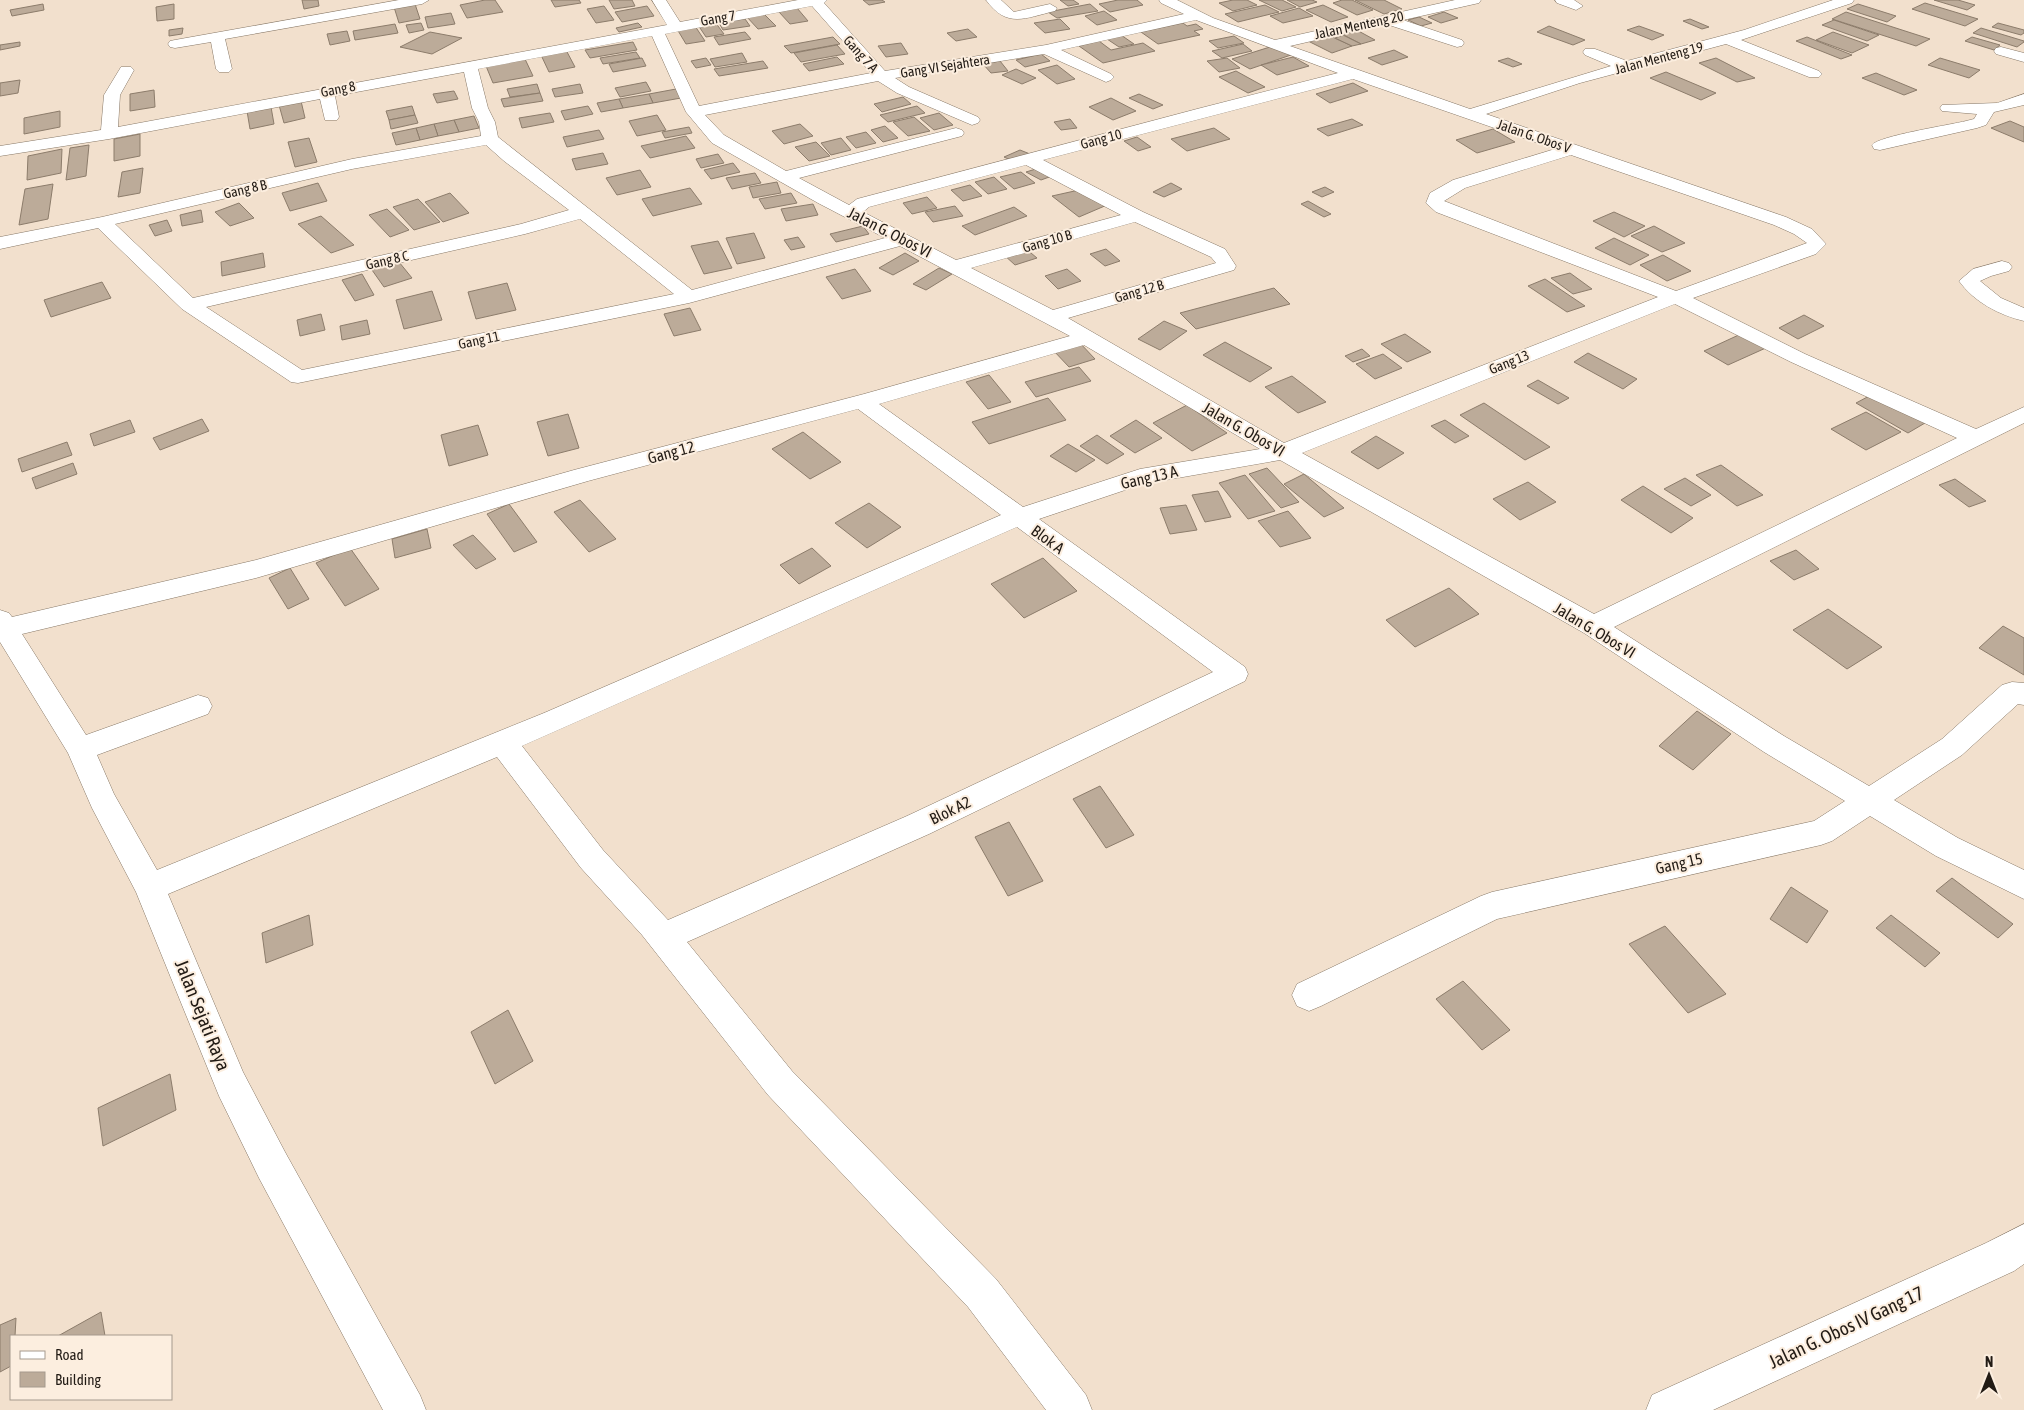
<svg xmlns="http://www.w3.org/2000/svg" width="2024" height="1410" viewBox="0 0 2024 1410" font-family="'Asap Condensed',sans-serif">
<rect width="100%" height="100%" fill="#f2e0cd"/>
<!-- building -->
<g fill="#bcab99" stroke="#8c7c6b">
<polygon points="302,0 318,0 319,6 304,9"/>
<polygon points="485,0 495,0 503,12 467,18 460,5"/>
<polygon points="551,0 579,0 581,3 555,7"/>
<polygon points="609,0 632,0 635,6 614,9"/>
<polygon points="863,0 882,0 885,2 869,5"/>
<polygon points="1060,0 1073,0 1079,4 1068,6"/>
<polygon points="1118,0 1137,0 1143,5 1110,12 1099,4"/>
<polygon points="1233,0 1247,0 1257,5 1233,11 1219,3"/>
<polygon points="1259,0 1282,0 1296,7 1282,11"/>
<polygon points="1287,0 1312,0 1317,2 1300,7"/>
<polygon points="1342,0 1352,0 1373,10 1357,15 1333,3"/>
<polygon points="1355,0 1384,0 1402,9 1384,14"/>
<polygon points="1934,0 1958,0 1975,5 1967,10"/>
<polygon points="1925,3 1978,19 1965,26 1912,9"/>
<polygon points="43,4 44,10 12,16 10,10"/>
<polygon points="174,4 174,19 157,21 156,7"/>
<polygon points="415,4 420,19 399,23 394,7"/>
<polygon points="1090,4 1098,11 1057,18 1048,12"/>
<polygon points="1858,4 1896,16 1887,22 1847,9"/>
<polygon points="1265,5 1279,12 1238,22 1225,14"/>
<polygon points="1323,5 1348,17 1331,22 1306,10"/>
<polygon points="604,6 614,20 596,23 587,9"/>
<polygon points="647,6 654,16 622,22 615,12"/>
<polygon points="797,8 808,21 790,24 779,12"/>
<polygon points="1299,8 1313,16 1283,23 1270,16"/>
<polygon points="1104,11 1117,20 1097,25 1085,16"/>
<polygon points="1444,12 1458,18 1441,23 1428,17"/>
<polygon points="1846,12 1930,39 1916,46 1832,19"/>
<polygon points="451,13 455,24 428,28 425,17"/>
<polygon points="763,13 776,26 758,29 746,16"/>
<polygon points="1419,17 1432,23 1421,26 1408,20"/>
<polygon points="745,19 750,26 723,30 719,23"/>
<polygon points="1060,19 1070,29 1045,33 1034,23"/>
<polygon points="1690,19 1709,27 1702,29 1683,21"/>
<polygon points="1834,20 1879,35 1867,41 1822,25"/>
<polygon points="715,22 724,34 706,37 698,25"/>
<polygon points="421,23 424,30 409,33 406,25"/>
<polygon points="638,23 642,27 619,32 616,28"/>
<polygon points="1183,23 1187,26 1196,24 1203,29 1194,31 1200,35 1158,44 1141,32"/>
<polygon points="1998,23 2024,30 2024,33 2021,35 1992,27"/>
<polygon points="395,24 398,33 355,40 353,31"/>
<polygon points="695,26 705,41 686,44 677,29"/>
<polygon points="1549,26 1585,40 1573,45 1537,32"/>
<polygon points="1639,26 1664,35 1652,40 1627,30"/>
<polygon points="183,28 182,34 169,36 169,30"/>
<polygon points="1353,28 1375,40 1361,44 1338,32"/>
<polygon points="1981,28 2024,41 2024,42 2017,47 1973,33"/>
<polygon points="968,29 977,37 956,41 947,33"/>
<polygon points="347,31 350,41 330,45 327,34"/>
<polygon points="430,32 462,38 432,54 400,47"/>
<polygon points="745,32 751,39 719,45 714,37"/>
<polygon points="1833,32 1869,45 1852,53 1816,40"/>
<polygon points="1121,35 1134,44 1119,47 1107,39"/>
<polygon points="1328,35 1352,46 1332,53 1308,41"/>
<polygon points="1343,35 1361,44 1352,46 1335,38"/>
<polygon points="1234,36 1244,43 1218,48 1209,41"/>
<polygon points="833,37 840,44 791,53 784,46"/>
<polygon points="1807,37 1852,55 1841,59 1796,41"/>
<polygon points="1972,37 2000,45 1994,50 1965,41"/>
<polygon points="1099,41 1111,50 1143,43 1155,51 1103,63 1079,46"/>
<polygon points="20,42 20,46 0,50 0,45"/>
<polygon points="633,42 637,50 590,58 585,50"/>
<polygon points="901,43 908,54 886,57 878,46"/>
<polygon points="1243,44 1252,51 1222,58 1212,51"/>
<polygon points="837,45 845,54 801,62 794,53"/>
<polygon points="1273,46 1291,55 1250,69 1232,59"/>
<polygon points="566,50 575,67 549,72 541,55"/>
<polygon points="1394,50 1408,57 1382,65 1368,58"/>
<polygon points="636,52 640,58 603,64 600,58"/>
<polygon points="742,53 747,62 715,67 710,59"/>
<polygon points="1041,54 1050,61 1025,67 1016,60"/>
<polygon points="837,57 844,64 809,71 803,64"/>
<polygon points="1293,57 1309,66 1277,75 1261,65"/>
<polygon points="642,58 646,66 613,72 609,64"/>
<polygon points="706,58 711,65 696,68 691,61"/>
<polygon points="1227,58 1240,68 1219,72 1207,61"/>
<polygon points="1508,58 1522,64 1513,67 1498,61"/>
<polygon points="1716,58 1755,78 1737,82 1699,63"/>
<polygon points="1940,58 1980,70 1969,78 1928,65"/>
<polygon points="525,59 533,76 493,83 486,66"/>
<polygon points="763,61 768,68 719,76 714,69"/>
<polygon points="1000,61 1008,71 991,73 983,64"/>
<polygon points="1057,65 1075,79 1057,84 1038,70"/>
<polygon points="1016,69 1036,78 1022,84 1002,75"/>
<polygon points="1236,71 1265,87 1248,93 1219,77"/>
<polygon points="1666,72 1716,93 1701,100 1650,78"/>
<polygon points="1876,73 1917,90 1904,95 1862,78"/>
<polygon points="20,80 18,93 0,96 0,83"/>
<polygon points="646,82 651,91 620,97 615,88"/>
<polygon points="1353,83 1368,91 1330,103 1316,94"/>
<polygon points="537,84 540,93 510,97 507,89"/>
<polygon points="580,84 583,93 555,97 552,89"/>
<polygon points="676,89 681,98 653,103 649,94"/>
<polygon points="154,90 155,107 130,111 130,94"/>
<polygon points="454,91 458,99 437,103 433,94"/>
<polygon points="540,93 543,101 504,107 501,99"/>
<polygon points="649,94 653,103 623,108 619,99"/>
<polygon points="1139,94 1163,105 1153,109 1129,98"/>
<polygon points="903,97 911,104 882,112 874,104"/>
<polygon points="1111,98 1136,111 1113,120 1089,107"/>
<polygon points="619,99 623,108 601,112 597,103"/>
<polygon points="301,101 305,118 284,123 279,105"/>
<polygon points="412,106 415,115 389,120 386,111"/>
<polygon points="588,106 593,114 565,120 561,111"/>
<polygon points="917,106 925,113 888,122 880,115"/>
<polygon points="271,107 274,124 250,129 247,111"/>
<polygon points="60,111 60,127 24,134 24,118"/>
<polygon points="550,113 554,122 522,128 519,118"/>
<polygon points="939,113 953,125 934,130 920,118"/>
<polygon points="415,115 418,123 391,129 389,120"/>
<polygon points="657,115 666,130 637,136 629,121"/>
<polygon points="474,116 479,128 459,132 454,120"/>
<polygon points="914,117 930,131 908,136 893,122"/>
<polygon points="1070,119 1077,128 1061,130 1054,122"/>
<polygon points="1352,119 1363,125 1328,136 1317,129"/>
<polygon points="454,120 459,132 438,136 434,124"/>
<polygon points="2010,121 2024,127 2024,142 1991,128"/>
<polygon points="434,124 438,136 420,140 416,128"/>
<polygon points="800,124 813,136 784,144 772,131"/>
<polygon points="885,126 898,138 883,142 871,130"/>
<polygon points="689,127 692,133 665,138 662,132"/>
<polygon points="416,128 420,140 396,145 392,133"/>
<polygon points="1214,128 1230,139 1187,151 1171,139"/>
<polygon points="1493,129 1515,142 1477,153 1456,140"/>
<polygon points="599,130 604,139 567,147 563,137"/>
<polygon points="866,132 876,143 856,148 846,137"/>
<polygon points="140,134 140,156 114,161 114,139"/>
<polygon points="686,136 695,148 650,158 641,146"/>
<polygon points="1137,137 1151,147 1138,151 1124,141"/>
<polygon points="309,138 317,162 295,167 288,142"/>
<polygon points="841,138 851,150 831,155 821,143"/>
<polygon points="816,142 830,156 809,161 795,147"/>
<polygon points="89,145 86,176 66,180 70,148"/>
<polygon points="62,149 61,173 27,180 28,156"/>
<polygon points="1020,150 1035,156 1019,164 1004,157"/>
<polygon points="603,153 608,164 576,170 572,159"/>
<polygon points="718,154 724,163 701,168 696,159"/>
<polygon points="733,163 740,172 711,179 704,170"/>
<polygon points="143,168 140,193 118,197 122,172"/>
<polygon points="1039,168 1052,176 1041,180 1026,172"/>
<polygon points="640,170 651,187 617,195 606,178"/>
<polygon points="1021,172 1035,183 1014,189 1000,177"/>
<polygon points="755,173 761,183 732,189 726,178"/>
<polygon points="994,177 1007,189 988,194 975,182"/>
<polygon points="777,182 781,193 753,198 749,187"/>
<polygon points="318,183 327,201 290,211 282,193"/>
<polygon points="1171,183 1182,189 1164,197 1153,192"/>
<polygon points="53,184 48,219 19,225 25,189"/>
<polygon points="970,185 982,196 963,201 951,190"/>
<polygon points="1325,187 1334,192 1322,197 1312,192"/>
<polygon points="690,188 702,204 653,216 642,199"/>
<polygon points="1079,190 1107,205 1079,217 1052,196"/>
<polygon points="450,193 469,213 443,222 425,202"/>
<polygon points="791,193 797,203 765,209 759,199"/>
<polygon points="927,197 937,208 912,214 903,203"/>
<polygon points="418,199 440,222 414,230 393,207"/>
<polygon points="1308,201 1331,214 1324,217 1301,204"/>
<polygon points="239,203 254,218 230,226 215,212"/>
<polygon points="813,204 818,215 786,221 781,209"/>
<polygon points="955,206 963,216 933,222 925,212"/>
<polygon points="1014,207 1027,216 975,235 962,226"/>
<polygon points="387,209 409,230 390,237 369,215"/>
<polygon points="201,210 203,222 182,226 180,215"/>
<polygon points="1614,212 1645,226 1624,237 1593,221"/>
<polygon points="321,216 354,245 331,253 298,224"/>
<polygon points="167,220 172,231 155,236 149,225"/>
<polygon points="863,226 869,234 836,242 830,234"/>
<polygon points="1654,226 1685,243 1662,252 1631,236"/>
<polygon points="754,233 765,258 737,264 726,238"/>
<polygon points="798,237 805,247 791,250 784,240"/>
<polygon points="1614,238 1649,255 1630,265 1595,248"/>
<polygon points="718,241 732,268 704,274 691,246"/>
<polygon points="1025,248 1037,258 1015,265 1003,254"/>
<polygon points="1106,249 1120,261 1105,266 1090,254"/>
<polygon points="263,253 265,267 222,276 221,262"/>
<polygon points="905,253 919,261 893,275 879,268"/>
<polygon points="1663,255 1691,271 1667,281 1640,265"/>
<polygon points="399,262 412,278 384,287 372,270"/>
<polygon points="939,268 952,274 926,290 913,284"/>
<polygon points="855,269 871,291 842,299 826,277"/>
<polygon points="1067,269 1081,281 1058,289 1045,276"/>
<polygon points="1570,273 1592,289 1573,294 1551,278"/>
<polygon points="362,274 374,295 355,301 342,280"/>
<polygon points="1545,279 1585,306 1567,312 1528,286"/>
<polygon points="102,282 111,298 51,317 44,300"/>
<polygon points="507,283 516,310 476,319 468,292"/>
<polygon points="1274,288 1290,304 1196,329 1180,313"/>
<polygon points="432,291 442,320 404,329 396,300"/>
<polygon points="690,308 701,330 674,336 664,314"/>
<polygon points="321,314 325,330 300,336 297,320"/>
<polygon points="1804,315 1824,326 1798,339 1779,328"/>
<polygon points="367,320 370,334 342,340 340,326"/>
<polygon points="1164,321 1187,331 1160,350 1138,339"/>
<polygon points="1743,333 1768,347 1728,365 1704,351"/>
<polygon points="1405,334 1431,352 1407,362 1381,344"/>
<polygon points="1079,342 1095,359 1069,367 1053,350"/>
<polygon points="1225,342 1272,368 1250,382 1203,355"/>
<polygon points="1362,349 1370,356 1353,362 1345,356"/>
<polygon points="1588,353 1637,379 1623,389 1574,362"/>
<polygon points="1383,354 1402,368 1375,379 1356,364"/>
<polygon points="1079,367 1091,381 1036,397 1025,382"/>
<polygon points="989,375 1011,402 988,409 966,382"/>
<polygon points="1292,376 1326,402 1298,413 1265,387"/>
<polygon points="1538,380 1569,398 1558,404 1527,386"/>
<polygon points="1873,394 1925,423 1908,433 1856,403"/>
<polygon points="1048,398 1066,420 989,444 972,422"/>
<polygon points="1484,403 1550,447 1525,460 1460,415"/>
<polygon points="1187,405 1227,433 1192,451 1153,423"/>
<polygon points="1866,412 1901,432 1866,450 1831,429"/>
<polygon points="568,414 579,448 548,456 537,422"/>
<polygon points="202,419 209,431 160,450 153,438"/>
<polygon points="130,420 135,432 94,446 90,434"/>
<polygon points="1136,420 1162,438 1135,453 1110,436"/>
<polygon points="1445,420 1469,436 1455,443 1431,426"/>
<polygon points="478,425 488,455 449,466 441,435"/>
<polygon points="803,432 841,462 810,479 772,449"/>
<polygon points="1097,435 1124,454 1107,464 1080,446"/>
<polygon points="1376,436 1404,453 1378,469 1351,452"/>
<polygon points="67,442 72,455 22,472 18,459"/>
<polygon points="1068,444 1095,460 1076,472 1050,456"/>
<polygon points="73,463 77,474 36,489 32,478"/>
<polygon points="1721,465 1763,495 1737,506 1696,475"/>
<polygon points="1267,468 1299,502 1281,508 1249,474"/>
<polygon points="1304,474 1344,508 1324,517 1284,484"/>
<polygon points="1245,475 1275,511 1248,519 1219,483"/>
<polygon points="1685,478 1711,495 1691,506 1664,489"/>
<polygon points="1955,479 1986,501 1969,507 1939,485"/>
<polygon points="1528,482 1556,502 1520,520 1493,499"/>
<polygon points="1643,486 1693,518 1671,533 1621,500"/>
<polygon points="1218,491 1231,517 1205,522 1192,495"/>
<polygon points="580,500 616,539 589,552 554,512"/>
<polygon points="869,503 901,527 867,548 835,523"/>
<polygon points="509,504 537,542 514,552 487,514"/>
<polygon points="1186,505 1197,530 1170,534 1160,508"/>
<polygon points="1288,511 1311,538 1280,547 1258,521"/>
<polygon points="427,529 431,548 395,558 392,539"/>
<polygon points="473,535 496,559 476,569 453,545"/>
<polygon points="350,548 379,589 345,606 316,563"/>
<polygon points="812,548 831,566 799,584 780,565"/>
<polygon points="1796,550 1819,569 1794,580 1770,561"/>
<polygon points="1043,558 1077,591 1024,618 991,584"/>
<polygon points="290,568 309,599 288,609 269,578"/>
<polygon points="1449,588 1479,614 1415,647 1386,620"/>
<polygon points="1828,609 1882,647 1847,669 1793,630"/>
<polygon points="2003,626 2024,638 2024,675 1979,648"/>
<polygon points="1697,711 1731,734 1693,770 1659,746"/>
<polygon points="1100,786 1134,835 1106,848 1073,799"/>
<polygon points="1009,822 1043,881 1008,896 975,837"/>
<polygon points="1952,878 2013,924 1998,938 1936,891"/>
<polygon points="1791,887 1828,911 1807,943 1770,919"/>
<polygon points="309,915 313,945 266,963 262,933"/>
<polygon points="1891,915 1940,953 1925,967 1876,928"/>
<polygon points="1665,926 1726,994 1688,1013 1629,944"/>
<polygon points="1463,981 1510,1030 1482,1050 1436,999"/>
<polygon points="508,1010 533,1061 495,1084 471,1032"/>
<polygon points="170,1074 176,1110 103,1146 98,1108"/>
<polygon points="101,1312 105,1336 58,1336"/>
<polygon points="16,1318 15,1336 11,1336 11,1366 0,1372 0,1325"/>
</g>
<g fill="none" stroke-linecap="round" stroke-linejoin="round">
<defs>
<g id="minor">
<polygon points="399,0 429,0 422,4 225,39 232,69 229,72 219,72 216,69 211,42 175,48 170,47 168,44 170,41 175,40"/>
<path d="M652 0H666L680 22 798 0H827L824 3 885 71 1046 45 1184 14 1161 3 1159 0H1177L1213 18 1275 40 1455 0H1481L1479 3 1403 20 1462 40 1464 43 1462 46 1457 47 1386 24 1290 46 1470 109 1611 66 1585 55 1583 52 1585 49H1595L1627 61 1744 30 1833 0H1854L1852 3 1741 40 1819 71 1822 74 1819 77H1809L1726 44 1580 83 1486 114 1786 217 1812 229 1826 244 1816 254 1693 298 1805 354 1976 429 2024 407V423L1614 627 1784 736 1869 786 1942 739 2002 685 2012 682 2024 683V705L2018 704 1962 755 1894 800 1958 838 2024 870V899L1936 856 1870 816 1832 841 1821 845 1497 919 1321 1006 1309 1011 1297 1006 1292 995 1297 984 1481 896 1492 892 1814 821 1845 801 1764 752 1584 633 1280 460 1143 484 1039 519 1245 667 1248 674 1245 681 929 834 687 942 792 1071 996 1279 1086 1395 1092 1410H1046L968 1307 768 1095 642 935 581 868 497 757 168 894 243 1072 285 1152 420 1395 426 1410H383L259 1178 219 1096 136 892 92 808 68 753 0 642V610L9 613 12 617 256 560 574 470 864 394 1070 336 900 246 689 303 298 383 291 382 182 309 98 228 0 249V237L102 217 352 159 481 136 479 122 472 108 464 72 335 96 339 117 337 120H325L320 99 109 139 0 156V146L101 130 104 95 121 67H131L134 70 120 95 118 127 667 25ZM812 6 871 73 699 106 665 34ZM1196 20 1338 73 1197 109 857 199 849 205 799 178 962 136 964 133 962 130 956 128 786 171 724 135 705 115 878 81 897 93 972 125 978 123 980 120 978 117 909 87 895 78 1044 54 1106 82 1111 80 1114 77 1111 74 1061 50ZM652 36 686 112 712 143 818 203 885 238 692 290 498 137 495 122 488 108 478 69ZM1353 79 1555 149 1453 180 1430 193 1426 203 1436 212 1658 297 1284 443 1068 318 1234 270 1236 266 1225 249 1143 212 1043 160ZM486 145 504 161 569 210 521 224 193 298 115 224 352 169ZM1571 155 1774 225 1794 234 1807 243 1676 291 1444 201 1465 188ZM1026 165 1121 215 956 260 863 212 869 207ZM580 219 674 294 302 370 206 307 525 234ZM1135 222 1211 257 1216 263 1053 310 971 268ZM1675 304 1791 362 1957 438 1594 614 1302 453ZM1084 345 1260 449 1140 469 1023 507 879 404ZM858 409 1001 515 544 713 157 870 114 794 97 755 208 714 212 706 208 698 198 695 86 735 22 634 256 578 588 481ZM1017 527 1213 672 907 816 668 920 603 850 522 746Z"/>
<path d="M986 0H1001L1014 12 1050 4 1057 8 1055 11C1025 18 1007 29 986 0Z"/>
<polygon points="1555,0 1574,0 1583,6 1576,10 1557,3"/>
<polygon points="2001,47 2024,53 2024,62 1996,54 1994,51 1996,48"/>
<path d="M2024 94V105L1994 112 1986 125 1977 128 1880 150 1874 149 1872 145C1878 136 1950 125 1966 121L1974 119 1977 114 1942 111 1940 108 1942 105 1997 103Z"/>
<path d="M2002 261 2009 263 2012 267 2009 271 1991 276 1980 281 2001 298 2024 308V321C1999 315 1974 302 1959 281L1973 269Z"/>
<polygon points="2024,1224 2024,1264 2014,1271 1713,1410 1646,1410 1652,1395 1986,1243"/>
</g>
</defs>
<!-- minor casing -->
<use href="#minor" stroke="#877867" stroke-width="1"/>
<!-- minor -->
<use href="#minor" fill="#fff" fill-rule="evenodd"/>
</g>
<g text-anchor="middle" stroke-width="4" stroke-linejoin="round" paint-order="stroke">
<!-- far-street labels -->
<g font-size="14" fill="#221b15" stroke="#fceedf">
<text transform="translate(718 18) rotate(-10)" y="5">Gang 7</text>
<text transform="translate(1359 25) rotate(-12)" y="5">Jalan Menteng 20</text>
<text transform="translate(861 54) rotate(48)" y="5">Gang 7 A</text>
<text transform="translate(1659 58) rotate(-15)" y="5">Jalan Menteng 19</text>
<text transform="translate(945 66) rotate(-9)" y="5">Gang VI Sejahtera</text>
<text transform="translate(338 89) rotate(-11)" y="5">Gang 8</text>
<text transform="translate(1534 136) rotate(19)" y="5">Jalan G. Obos V</text>
<text transform="translate(1101 139) rotate(-15)" y="5">Gang 10</text>
<text transform="translate(245 189) rotate(-13)" y="5">Gang 8 B</text>
<text transform="translate(1047 241) rotate(-16)" y="5">Gang 10 B</text>
<text transform="translate(387 260) rotate(-13)" y="5">Gang 8 C</text>
<text transform="translate(1139 291) rotate(-16)" y="5">Gang 12 B</text>
<text transform="translate(479 340) rotate(-12)" y="5">Gang 11</text>
<text transform="translate(1509 362) rotate(-22)" y="5">Gang 13</text>
</g>
<!-- street labels -->
<g font-size="16" fill="#221b15" stroke="#fceedf">
<text transform="translate(890 232) rotate(27)" y="6">Jalan G. Obos VI</text>
<text transform="translate(1244 429) rotate(30)" y="6">Jalan G. Obos VI</text>
<text transform="translate(671 452) rotate(-15)" y="6">Gang 12</text>
<text transform="translate(1149 477) rotate(-13)" y="6">Gang 13 A</text>
<text transform="translate(1048 539) rotate(36)" y="6">Blok A</text>
<text transform="translate(1595 630) rotate(31)" y="6">Jalan G. Obos VI</text>
<text transform="translate(950 810) rotate(-26)" y="6">Blok A2</text>
<text transform="translate(1679 863) rotate(-13)" y="6">Gang 15</text>
</g>
<!-- near-street labels -->
<g font-size="19" fill="#221b15" stroke="#fceedf">
<text transform="translate(203 1015) rotate(68)" y="7">Jalan Sejati Raya</text>
<text transform="translate(1846 1327) rotate(-25)" y="7">Jalan G. Obos IV Gang 17</text>
</g>
</g>
<!-- legend -->
<rect x="10" y="1335" width="162" height="65" fill="#fceedf" stroke="#a59a8e"/>
<rect x="20" y="1351" width="25" height="8" fill="#ffffff" stroke="#a59a8e"/>
<text x="55" y="1360" font-size="15" fill="#221b15">Road</text>
<rect x="20" y="1372" width="25" height="15" fill="#bcab99" stroke="#a59a8e"/>
<text x="55" y="1385" font-size="15" fill="#221b15">Building</text>
<!-- north arrow -->
<g transform="translate(1989 1375)" stroke="#fceedf" stroke-width="4" paint-order="stroke">
<path d="M0-4L9 19L0 12L-9 19Z" fill="#221b15"/>
<text y="-8" font-size="14" font-weight="bold" text-anchor="middle" fill="#221b15">N</text>
</g>
</svg>
